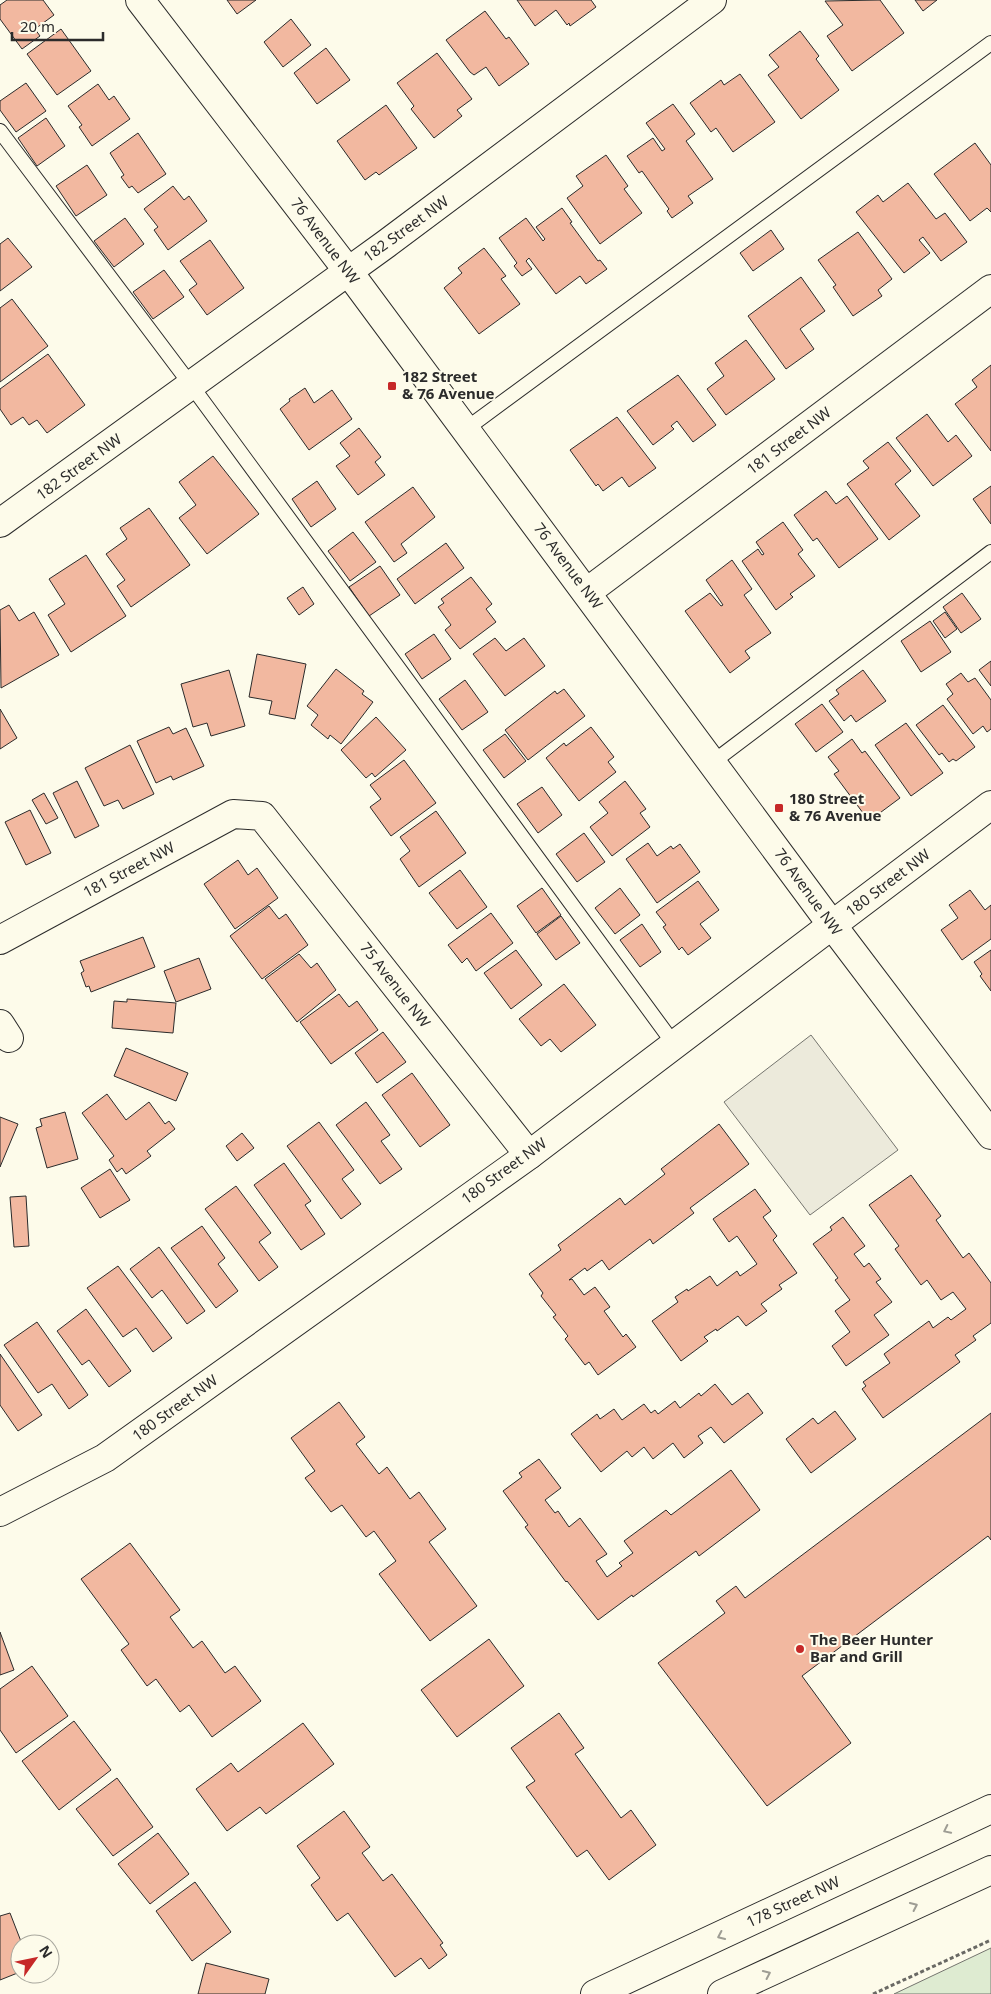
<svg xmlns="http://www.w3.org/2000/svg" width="991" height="1994" viewBox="0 0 991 1994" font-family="'Noto Sans',sans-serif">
<rect width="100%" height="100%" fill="#fdfbea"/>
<!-- green -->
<polygon fill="#deebd1" stroke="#74746e" points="991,1948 991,1994 894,1994"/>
<!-- parking -->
<polygon fill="#eceadb" stroke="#74746e" points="811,1035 898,1150 810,1215 724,1102"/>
<!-- building -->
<g fill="#f2b8a0" stroke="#2b2b2b">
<polygon points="7,0 43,0 54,15 35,29 40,36 22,49 0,19 0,5"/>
<polygon points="227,0 256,0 237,14"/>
<polygon points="517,0 591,0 596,7 570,26 569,23 567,25 556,10 535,26"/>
<polygon points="880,0 904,33 852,71 827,36 843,25 825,1"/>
<polygon points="915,0 937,0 923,11"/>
<polygon points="485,11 506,39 509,37 529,64 499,86 486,67 474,75 470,72 446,40"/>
<polygon points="291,19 311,45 283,67 264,42"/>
<polygon points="61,29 91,71 57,95 27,54"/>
<polygon points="800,31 819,56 816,59 839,90 801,119 768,75 779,67 769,55"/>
<polygon points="326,48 350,80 317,104 294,73"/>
<polygon points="437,53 472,99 457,110 462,116 434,138 411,109 414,106 397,83"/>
<polygon points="740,74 775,122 733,152 716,128 711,132 690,103 721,80 724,85"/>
<polygon points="26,83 46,111 16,132 0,110 0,101"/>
<polygon points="98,84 109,100 114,96 130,119 92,146 79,127 82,125 68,106"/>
<polygon points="673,104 695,134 686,141 713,179 688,196 693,203 672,218 667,211 669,209 642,171 639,173 627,156 653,138 662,151 665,149 646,123"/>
<polygon points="386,105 417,148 379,175 376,172 365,180 337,141"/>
<polygon points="46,118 65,146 37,166 18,138"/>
<polygon points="138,133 166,174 138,193 132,186 129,188 121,177 124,175 110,153"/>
<polygon points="975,143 991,165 991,212 987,208 970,221 934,174"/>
<polygon points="606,155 628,186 624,189 642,213 600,244 567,198 583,186 576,176"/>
<polygon points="87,165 107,195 76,216 56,186"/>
<polygon points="908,183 936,219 945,213 967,242 941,261 923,237 919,240 930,253 904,273 856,212 878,195 883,202"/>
<polygon points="173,186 184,200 189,196 207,221 168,250 154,230 158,227 144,209"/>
<polygon points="562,208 572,222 570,223 598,261 600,260 607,269 586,284 580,276 556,294 529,258 526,261 532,269 522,276 514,266 517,263 499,238 526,218 543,241 545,239 536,227"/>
<polygon points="125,218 144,244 114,267 94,241"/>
<polygon points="771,230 784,249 753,271 740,253"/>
<polygon points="858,232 892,279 878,290 882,296 853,316 833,287 836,285 818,260"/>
<polygon points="8,238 32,267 0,291 0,244"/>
<polygon points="210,240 244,288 207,315 189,290 197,284 180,261"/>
<polygon points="484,248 506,276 501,279 520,304 479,334 444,288 462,273 458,268"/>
<polygon points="164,270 184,297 153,319 133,292"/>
<polygon points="801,277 825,311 800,329 814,349 786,369 748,316"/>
<polygon points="12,299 48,346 0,382 0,308"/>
<polygon points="746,340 775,379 726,415 707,389 724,376 715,363"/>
<polygon points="48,354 85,405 47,433 37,420 29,425 23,417 11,425 0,409 0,389"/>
<polygon points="991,365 991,451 955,404 977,387 972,380"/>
<polygon points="678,375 716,425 693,442 677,421 671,426 674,429 653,445 627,411"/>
<polygon points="305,388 314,403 332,390 352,419 309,450 280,409 290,401 289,399"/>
<polygon points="927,414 948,442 956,435 972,456 933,486 896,438"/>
<polygon points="617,417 656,468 629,487 622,477 603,491 598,484 596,486 570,450"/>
<polygon points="359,428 381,457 375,462 385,475 358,495 336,466 350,456 340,443"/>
<polygon points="888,442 911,471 895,484 920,516 889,540 847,484 869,468 863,461"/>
<polygon points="213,456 259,514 207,554 179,518 196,505 179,482"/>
<polygon points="317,481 336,509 311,527 292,499"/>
<polygon points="991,486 991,524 973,499"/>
<polygon points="413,487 435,517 401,544 407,553 394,562 365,522"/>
<polygon points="826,491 836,504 847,496 878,539 839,568 817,538 813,541 794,515"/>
<polygon points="149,508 190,565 131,607 117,586 125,580 106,554 127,539 120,528"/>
<polygon points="783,522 803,550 798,554 815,576 790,594 793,597 776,610 742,561 758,549 762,555 764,554 756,542"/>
<polygon points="353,532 376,562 350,581 328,551"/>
<polygon points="446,543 464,568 415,604 397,579"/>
<polygon points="86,555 126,616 71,652 48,615 65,604 49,579"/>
<polygon points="732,560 752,589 744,595 771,633 745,651 750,658 730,673 685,611 710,593 721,606 723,605 706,580"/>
<polygon points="380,566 400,595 369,616 349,587"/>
<polygon points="471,577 492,604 486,609 496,622 460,649 445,630 451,625 438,607 444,603 441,599"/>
<polygon points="303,587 314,604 299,615 287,598"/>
<polygon points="962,593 981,619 961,633 943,607"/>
<polygon points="9,605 19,621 34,612 59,655 1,688 0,610"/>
<polygon points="945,612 957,629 945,638 933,621"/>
<polygon points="930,621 951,652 921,672 901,641"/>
<polygon points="434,634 451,659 422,679 405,654"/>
<polygon points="495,638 506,651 524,638 545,666 505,696 473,654"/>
<polygon points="257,654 306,664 295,719 269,714 272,701 249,697"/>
<polygon points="991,661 991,686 979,670"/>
<polygon points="336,669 364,691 362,694 373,702 341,744 330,735 328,739 311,725 318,715 307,706"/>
<polygon points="229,670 245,726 211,736 207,723 193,727 181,684"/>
<polygon points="863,670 886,701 856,722 851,715 844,721 829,701 839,694 836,690"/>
<polygon points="961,673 968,682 975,678 991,700 991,729 987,732 983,726 973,734 947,699 953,694 946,684"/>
<polygon points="465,680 488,712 462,730 439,699"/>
<polygon points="564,689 585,716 528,760 505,730 555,691 557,694"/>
<polygon points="822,704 843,732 816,752 795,724"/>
<polygon points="943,705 975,747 956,761 953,759 949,762 942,753 939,755 916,725"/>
<polygon points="0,709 17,738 0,749"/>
<polygon points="376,717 406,750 375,777 372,773 366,778 341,750"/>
<polygon points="906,723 943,773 911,796 875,745"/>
<polygon points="169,727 173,734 186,728 204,766 173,780 171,776 156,783 137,741"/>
<polygon points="591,727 614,757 608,762 616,772 579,801 546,758 564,743 566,746"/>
<polygon points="505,734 526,761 504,778 483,750"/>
<polygon points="852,739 862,753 865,751 900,798 869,821 834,774 839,771 828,757"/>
<polygon points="130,745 154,794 123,809 118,800 104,806 85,768"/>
<polygon points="404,760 436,803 391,836 370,807 381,799 370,785"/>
<polygon points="77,781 99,826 75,838 53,793"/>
<polygon points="625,781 646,809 640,813 650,827 612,856 590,827 608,813 599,802"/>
<polygon points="542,787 562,815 538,833 517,804"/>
<polygon points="44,793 58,818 46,824 32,800"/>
<polygon points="30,810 51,853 26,865 5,822"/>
<polygon points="436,811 466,853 419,887 400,859 410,851 400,837"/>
<polygon points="584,833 605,862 577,882 556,854"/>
<polygon points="648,843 657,856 671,846 673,849 680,844 700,872 657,903 626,859"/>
<polygon points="238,860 248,875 257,868 278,898 235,929 204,884"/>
<polygon points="460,870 487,907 457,929 429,893"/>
<polygon points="698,881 719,910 700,924 711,938 688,955 682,947 679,950 663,927 666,925 656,912"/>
<polygon points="542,888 561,915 536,933 517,906"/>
<polygon points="620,888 640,915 615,934 595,908"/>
<polygon points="970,890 985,910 991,905 991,939 962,960 941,930 958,918 949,905"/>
<polygon points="269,906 279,919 286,914 308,945 262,979 230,936"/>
<polygon points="491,913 513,943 476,971 467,958 462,963 448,945"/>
<polygon points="561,916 580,943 556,960 537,934"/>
<polygon points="642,924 661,952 640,967 620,940"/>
<polygon points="143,937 155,967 91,992 89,986 86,987 81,973 84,971 80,961"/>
<polygon points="516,950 542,985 511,1009 484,973"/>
<polygon points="991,950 991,991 980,976 982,974 974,962"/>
<polygon points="299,954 311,968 317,963 336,990 297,1022 265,979"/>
<polygon points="199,958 211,989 176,1002 164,971"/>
<polygon points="564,984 596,1025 561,1052 550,1039 541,1046 519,1019"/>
<polygon points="339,994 349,1007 357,1001 378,1030 331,1064 300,1022"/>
<polygon points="127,999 176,1003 173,1033 112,1028 114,1001 127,1002"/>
<polygon points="383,1032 406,1062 377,1083 355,1053"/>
<polygon points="126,1048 188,1073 176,1101 114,1076"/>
<polygon points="412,1073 450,1125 420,1147 382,1095"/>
<polygon points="107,1094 126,1120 149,1102 165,1124 169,1121 175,1129 147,1151 151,1156 126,1174 122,1168 117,1172 109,1160 114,1156 82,1113"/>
<polygon points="366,1102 390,1135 381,1141 402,1169 380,1184 336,1125"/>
<polygon points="65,1112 78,1159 47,1168 36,1128 42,1126 40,1119"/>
<polygon points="0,1117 18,1124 0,1167"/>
<polygon points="319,1122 354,1170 342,1179 361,1204 341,1219 287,1146"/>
<polygon points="719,1124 749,1164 690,1208 694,1213 653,1244 650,1239 609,1270 602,1260 587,1271 585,1268 569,1280 572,1279 584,1295 595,1287 610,1307 604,1311 623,1337 626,1334 636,1347 598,1375 589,1362 585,1365 565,1339 568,1336 553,1317 556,1315 541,1296 543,1293 529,1274 561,1250 558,1245 620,1198 625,1205 665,1174 661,1169"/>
<polygon points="242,1133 254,1148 237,1161 226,1146"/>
<polygon points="284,1163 311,1201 305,1205 325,1234 301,1250 254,1185"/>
<polygon points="110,1169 130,1200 100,1218 81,1188"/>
<polygon points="911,1175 941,1216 936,1220 963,1258 969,1253 991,1283 991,1323 973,1336 976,1340 955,1355 960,1362 883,1418 862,1389 866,1386 863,1382 890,1363 884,1354 929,1321 933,1328 948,1317 951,1320 966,1309 953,1292 941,1300 927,1280 921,1285 895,1249 899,1246 869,1205"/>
<polygon points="236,1186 271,1233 259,1242 278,1267 259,1281 205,1209"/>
<polygon points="755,1189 771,1211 763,1217 777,1236 773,1240 797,1273 779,1285 782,1289 761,1304 767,1311 746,1326 738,1316 717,1331 716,1329 704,1337 708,1341 681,1361 652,1321 678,1302 675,1297 687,1289 688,1291 710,1276 717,1286 737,1271 740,1276 757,1264 737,1236 729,1242 713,1219"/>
<polygon points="26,1196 29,1246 14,1247 10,1197"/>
<polygon points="843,1217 865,1246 854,1254 864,1267 869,1263 881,1279 876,1282 892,1302 874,1315 889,1335 846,1366 832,1346 850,1332 835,1311 850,1300 835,1280 838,1278 813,1244 832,1230 830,1227"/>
<polygon points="202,1226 225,1258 218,1264 238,1291 216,1308 171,1248"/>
<polygon points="159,1247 205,1311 187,1324 162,1290 152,1298 130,1269"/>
<polygon points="118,1266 172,1338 153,1352 136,1328 123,1337 87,1288"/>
<polygon points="86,1309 131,1371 109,1387 89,1360 82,1365 57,1331"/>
<polygon points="37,1322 88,1395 69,1409 52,1384 38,1393 4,1345"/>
<polygon points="0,1354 42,1415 18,1431 0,1405"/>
<polygon points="715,1384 732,1405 748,1393 763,1413 724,1443 711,1427 698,1436 703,1443 684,1458 673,1443 653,1459 644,1447 632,1457 627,1451 601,1472 571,1434 597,1414 600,1419 614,1409 622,1420 644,1404 651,1413 655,1410 658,1414 675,1401 680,1408 699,1393 701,1396"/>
<polygon points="339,1402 365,1437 356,1444 379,1474 387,1467 410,1499 419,1492 446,1529 429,1542 477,1606 430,1641 379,1574 396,1561 374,1531 366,1537 342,1505 331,1512 305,1478 315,1471 291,1438"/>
<polygon points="835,1411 856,1439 811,1473 786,1439 813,1418 818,1424"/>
<polygon points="991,1413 991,1540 988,1536 802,1676 851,1743 767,1806 658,1663 725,1613 716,1601 736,1586 745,1598"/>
<polygon points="539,1459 561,1488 545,1500 555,1513 558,1511 569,1527 580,1518 607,1554 596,1561 607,1577 622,1566 619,1563 633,1553 624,1541 666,1510 671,1515 731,1470 760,1510 699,1556 696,1551 633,1597 632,1595 598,1620 567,1581 566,1582 525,1527 528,1525 503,1491 522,1477 519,1473"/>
<polygon points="130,1543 180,1610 170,1617 193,1648 202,1641 225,1673 235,1666 261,1701 212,1737 189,1705 180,1712 156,1679 147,1686 121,1650 129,1644 81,1579"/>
<polygon points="0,1632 14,1670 0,1675"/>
<polygon points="489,1639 524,1686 457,1737 421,1690"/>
<polygon points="32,1666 68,1716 16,1753 0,1730 0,1689"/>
<polygon points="559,1713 584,1748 575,1754 621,1818 631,1810 656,1845 609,1880 587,1850 577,1857 526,1787 535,1781 511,1748"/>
<polygon points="74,1721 111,1770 59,1810 22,1761"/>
<polygon points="303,1723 334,1764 266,1814 260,1807 227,1831 196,1789 231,1763 238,1772"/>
<polygon points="117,1778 153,1827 113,1856 76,1809"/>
<polygon points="344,1811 370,1847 362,1853 383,1881 392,1874 443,1943 440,1945 447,1955 429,1969 421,1958 395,1977 348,1913 337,1921 311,1885 320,1878 297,1846"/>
<polygon points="158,1833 189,1874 150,1904 118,1864"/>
<polygon points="195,1882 231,1932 192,1961 156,1911"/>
<polygon points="10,1913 22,1944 20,1944 20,1972 0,1980 0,1916"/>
<polygon points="206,1963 269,1979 265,1994 198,1994"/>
</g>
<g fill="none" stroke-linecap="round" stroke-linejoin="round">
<defs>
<g id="service">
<polyline points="0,131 191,385 674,1044"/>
<polyline points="466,429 991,43"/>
<polyline points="713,762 991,552"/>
</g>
<g id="minor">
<polyline points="0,523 386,244 712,0"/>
<polyline points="587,592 991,289"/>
<polyline points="832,925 991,805"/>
<polyline points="0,940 233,814 262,816 529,1155"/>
<polyline points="0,1024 9,1038"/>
</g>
<g id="tertiary">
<polyline points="140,0 348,271 832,925 991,1135"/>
<polyline points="0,1512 105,1458 529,1155 832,925"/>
</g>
<g id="secondary">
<polyline points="595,1994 991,1809"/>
<polyline points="722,1994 991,1870"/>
</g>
</defs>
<!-- service casing -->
<use href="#service" stroke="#2b2b2b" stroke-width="16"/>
<!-- minor casing -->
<use href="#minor" stroke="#2b2b2b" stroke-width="30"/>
<!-- tertiary casing -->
<use href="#tertiary" stroke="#2b2b2b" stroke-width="30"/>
<!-- secondary casing -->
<use href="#secondary" stroke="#2b2b2b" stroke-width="30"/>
<!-- path -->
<polyline stroke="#6a6964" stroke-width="3" stroke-dasharray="4 2.5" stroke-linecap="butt" points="873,1994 991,1940"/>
<!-- service -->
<use href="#service" stroke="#fdfbea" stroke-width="14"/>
<!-- minor -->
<use href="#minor" stroke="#fdfbea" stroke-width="28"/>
<!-- tertiary -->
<use href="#tertiary" stroke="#fdfbea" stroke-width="28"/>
<!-- secondary -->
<use href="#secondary" stroke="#fdfbea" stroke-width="28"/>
</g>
<!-- one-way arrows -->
<defs><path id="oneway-chevron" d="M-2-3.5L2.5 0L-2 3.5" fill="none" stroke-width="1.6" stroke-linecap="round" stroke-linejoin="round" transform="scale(1.25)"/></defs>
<g stroke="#9e9d94">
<use href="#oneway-chevron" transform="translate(947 1830) rotate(154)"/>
<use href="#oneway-chevron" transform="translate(914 1906) rotate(-25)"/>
<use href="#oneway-chevron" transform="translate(721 1936) rotate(155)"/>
<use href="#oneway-chevron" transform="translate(767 1974) rotate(-25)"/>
</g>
<!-- markers -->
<g fill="#c62828" stroke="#fdfbea" stroke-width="2">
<rect x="387" y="381" width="10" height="10" rx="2.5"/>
<rect x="774" y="803" width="10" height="10" rx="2.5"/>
<circle cx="800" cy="1649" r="5"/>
</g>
<g text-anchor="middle" stroke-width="4" stroke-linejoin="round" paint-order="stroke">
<!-- street labels -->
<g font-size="15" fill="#2b2b2b" stroke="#fdfbea">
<text transform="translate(406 229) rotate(-36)" y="5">182 Street NW</text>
<text transform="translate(325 241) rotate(53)" y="5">76 Avenue NW</text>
<text transform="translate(789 441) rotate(-37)" y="5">181 Street NW</text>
<text transform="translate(79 467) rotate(-36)" y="5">182 Street NW</text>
<text transform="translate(568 566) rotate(53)" y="5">76 Avenue NW</text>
<text transform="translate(129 870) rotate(-28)" y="5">181 Street NW</text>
<text transform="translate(888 883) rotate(-37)" y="5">180 Street NW</text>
<text transform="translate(808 892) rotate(54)" y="5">76 Avenue NW</text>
<text transform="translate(395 985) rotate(52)" y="5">75 Avenue NW</text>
<text transform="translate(504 1171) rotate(-36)" y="5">180 Street NW</text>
<text transform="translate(175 1408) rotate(-36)" y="5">180 Street NW</text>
<text transform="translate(793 1902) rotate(-25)" y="5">178 Street NW</text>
</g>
<!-- poi labels -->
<g font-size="15" font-weight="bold" fill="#2b2b2b" stroke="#fdfbea" text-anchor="start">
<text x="402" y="382">182 Street<tspan x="402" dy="17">&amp; 76 Avenue</tspan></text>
<text x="789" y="804">180 Street<tspan x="789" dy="17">&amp; 76 Avenue</tspan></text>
<text x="810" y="1645">The Beer Hunter<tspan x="810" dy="17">Bar and Grill</tspan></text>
</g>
</g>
<!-- north arrow -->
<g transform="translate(35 1959) rotate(57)"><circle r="24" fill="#fdfbea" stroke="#a9a89e"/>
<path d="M0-4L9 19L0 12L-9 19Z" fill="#c62828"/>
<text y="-8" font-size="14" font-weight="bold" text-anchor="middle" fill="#2b2b2b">N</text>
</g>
<!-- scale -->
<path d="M12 32v8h91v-8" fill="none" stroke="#2b2b2b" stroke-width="2.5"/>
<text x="20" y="32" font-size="15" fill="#2b2b2b" stroke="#fdfbea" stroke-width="4" paint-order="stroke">20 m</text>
</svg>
